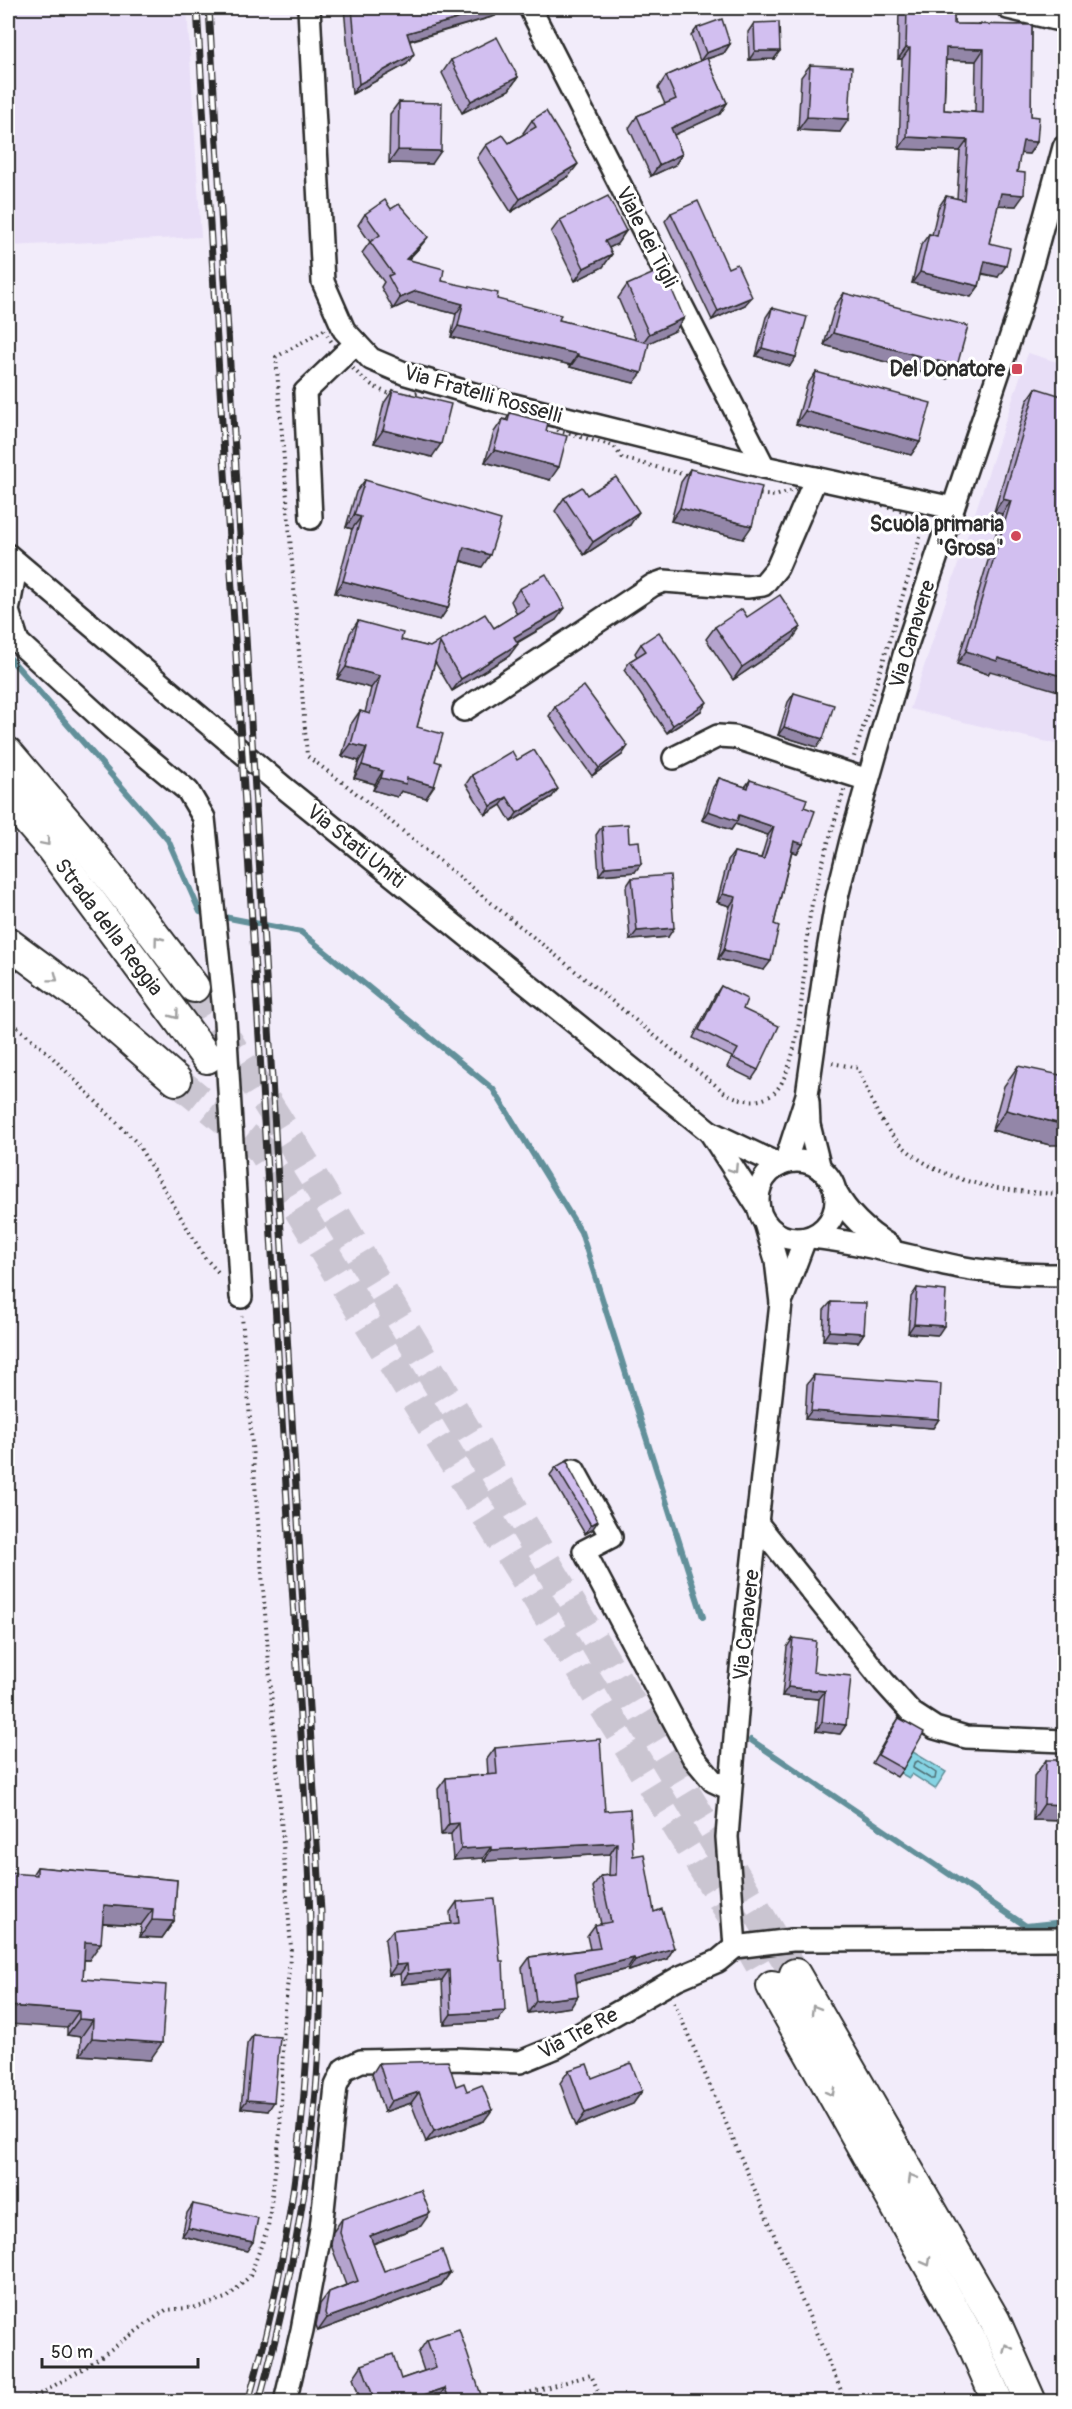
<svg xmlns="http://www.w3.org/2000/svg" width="1072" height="2409" viewBox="0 0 1072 2409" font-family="Pangolin,sans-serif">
<rect width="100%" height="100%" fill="#f2ecfa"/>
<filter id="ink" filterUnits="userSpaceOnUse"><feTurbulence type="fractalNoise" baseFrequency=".0167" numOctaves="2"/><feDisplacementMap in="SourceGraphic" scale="12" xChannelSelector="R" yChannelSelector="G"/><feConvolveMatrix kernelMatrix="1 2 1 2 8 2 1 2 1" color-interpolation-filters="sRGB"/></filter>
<g filter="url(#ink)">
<!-- built -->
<g fill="#e8def7">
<polygon points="8,8 187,8 201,237 8,246"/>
<polygon points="1028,353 1064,364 1064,746 910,709"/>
</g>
<!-- water -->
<polygon fill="#86d4e4" stroke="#62909a" stroke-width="1.5" points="913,1752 946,1772 935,1789 912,1774 909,1778 900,1773"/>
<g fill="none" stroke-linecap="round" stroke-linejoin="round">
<!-- shore -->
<polygon stroke="#4f6f75" stroke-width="1.5" points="918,1761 936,1773 935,1779 931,1779 913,1768 914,1763"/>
<!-- stream -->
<g stroke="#62909a" stroke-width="6">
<polyline points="8,656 168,840 200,912 209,914"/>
<polyline points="219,916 301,932 493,1089 581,1232 703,1617"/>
<polyline points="751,1740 1026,1926 1064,1922"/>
</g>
<!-- highway-tunnel -->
<g stroke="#cac5d1" stroke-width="30" stroke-dasharray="30 15" stroke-linecap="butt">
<polyline points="194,987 293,1144 795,1974"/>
<polyline points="176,1080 262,1150 731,1914 772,1986"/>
</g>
<defs>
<g id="minor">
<polyline points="309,8 323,282 344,330 371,359 406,374 494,400 764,467 953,508"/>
<polyline points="530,8 764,467"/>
<polyline points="1008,8 1064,21"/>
<polyline points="311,518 305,392 356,343"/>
<polyline points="8,555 282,786 710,1132 780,1165"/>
<polyline points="17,563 8,611 18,642 112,728 188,791 204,818 225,1021 241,1297"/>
<polyline points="464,710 653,585 664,581 747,587 763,585 777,568 816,478"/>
<polyline points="674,758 718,736 734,737 868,780"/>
<polyline points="808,1102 809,1125 820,1169"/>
<polyline points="710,1132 758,1207"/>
<circle cx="797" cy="1200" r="39"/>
<polyline points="785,1163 807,1095 825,968 837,897 851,840 907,645 1019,312 1064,147"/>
<path d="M835 1191C848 1215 866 1232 890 1246"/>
<path d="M811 1237C861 1242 910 1257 959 1267 994 1274 1030 1275 1064 1275"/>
<polyline points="783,1297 805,1239"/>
<polyline points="574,1470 611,1537 584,1551 693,1757 713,1781 730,1789"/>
<polyline points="757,1523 884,1682 912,1713 935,1728 966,1737 1064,1741"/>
<polyline points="735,1947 727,1837 739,1688 781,1303 776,1260 765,1223"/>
<polyline points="285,2402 302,2330 321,2229 336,2086 344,2069 361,2061 455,2059 520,2062 557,2047 678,1978 718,1961 735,1947 792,1940 1064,1939"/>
</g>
<g id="highway">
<polyline points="8,753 77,834 194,987"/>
<polyline points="8,798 52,849 207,1058"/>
<polyline points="8,943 77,994 176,1080"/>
<polyline points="795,1974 995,2321 1031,2402"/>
<polyline points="772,1986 970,2338 998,2402"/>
</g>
</defs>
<!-- minor casing -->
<use href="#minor" stroke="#2b2b2b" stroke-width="26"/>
<!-- highway casing -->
<use href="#highway" stroke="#2b2b2b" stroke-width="34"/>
<!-- path -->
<g stroke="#2b2b2b" stroke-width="4" stroke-dasharray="1.5 4.5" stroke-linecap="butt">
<path d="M324 330C340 356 373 401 409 395 415 394 422 391 427 389L548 421 559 431 614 446 622 458 757 494 775 496 803 487 811 488 830 491 926 517C902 598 878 679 853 760 840 805 825 850 814 895 800 951 808 1032 782 1082 769 1107 744 1103 724 1092L346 785 307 756 276 357Z"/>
<polyline points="8,1019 49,1054 137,1143 205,1258 218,1272"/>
<path d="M832 1063 858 1068C867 1090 876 1115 891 1134 933 1184 1004 1192 1064 1194"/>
<polyline points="674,2002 846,2402"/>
<polyline points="17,2402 42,2393 89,2365 166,2310 198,2307 228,2297 250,2276 268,2227 280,2133 284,2020 291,1948 242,1316"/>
<polyline points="496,2402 591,2375 603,2402"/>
</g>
<!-- minor -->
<use href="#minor" stroke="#fff" stroke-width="21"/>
<!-- highway -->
<use href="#highway" stroke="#fff" stroke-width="30"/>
<defs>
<g id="rail">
<path d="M197 8 302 1751C307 1844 314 1939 308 2033 302 2158 283 2281 248 2402"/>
<path d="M209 8 321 1912C321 1972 321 2032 316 2091 307 2196 287 2300 259 2402"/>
</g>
</defs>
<!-- rail casing -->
<use href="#rail" stroke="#2b2b2b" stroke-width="7"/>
<!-- rail -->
<use href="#rail" stroke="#fff" stroke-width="4.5" stroke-dasharray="14" stroke-linecap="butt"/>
</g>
<!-- wall -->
<g fill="#b5a4ce" stroke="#2b2b2b" stroke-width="1.5" fill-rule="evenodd">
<polygon points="344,8 501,8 495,16 410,41 407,64 352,94"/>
<path d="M899 8H954V24L1032 25 1031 116 1037 142 1029 154 1020 153 1017 172 1016 206 998 205 989 243 998 277 982 274 979 286 971 297 912 283 921 245 929 234 932 235 938 208 946 196 957 199 960 151 899 149 902 59H898ZM946 60 976 61 975 112 944 110Z"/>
<polygon points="754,23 774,59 749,60 748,32"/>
<polygon points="697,28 730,44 724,53 707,59 727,103 720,114 674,135 682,154 675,165 651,176 629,128 637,116 665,104 658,88 666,76 700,61 691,36"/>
<polygon points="451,60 518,77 509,90 462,113 442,73"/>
<polygon points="810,65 840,132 798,130 801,77"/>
<polygon points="399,102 432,164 389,163 390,114"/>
<polygon points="532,120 569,176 511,212 477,158 486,145 509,143 524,134 523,133"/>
<polygon points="671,213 745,305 712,320 665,221"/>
<polygon points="365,214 420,247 408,260 442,281 559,320 636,340 618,298 627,285 684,318 675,331 648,343 634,383 570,367 571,365 451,337 456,314 408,302 393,309 381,287 384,282 362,253 370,242 358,225"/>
<polygon points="560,220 626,231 617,244 609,248 612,254 603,267 575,281 551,232"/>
<polygon points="844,293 957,366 948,379 824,345 835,306"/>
<polygon points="772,308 790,366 756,356 766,317"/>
<polygon points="816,372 920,442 911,455 796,424 807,385"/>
<polygon points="1036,388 1060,585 1059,612 990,671 988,674 957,664 1002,514 994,512 1027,401"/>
<polygon points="393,390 432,457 374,443 384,403"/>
<polygon points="510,413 550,480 485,462 494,432 503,419 506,420"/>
<polygon points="690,469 743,539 671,521 681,482"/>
<polygon points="365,480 482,567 461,561 448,608 440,620 335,593 352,529 346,527 356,492"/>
<polygon points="587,495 630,525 584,555 555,511 564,498"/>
<polygon points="519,589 556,620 517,643 509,656 452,691 435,662 417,727 426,798 401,791 397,797 373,790 375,784 354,778 359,761 342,756 351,724 360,711 365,713 371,688 337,679 350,633 358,621 401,640 430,647 494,628 517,614 511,601"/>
<polygon points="747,617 792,640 733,680 706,639 715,627"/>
<polygon points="641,644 701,711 667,733 624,670 630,661 637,657 635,653"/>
<polygon points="794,693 817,747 778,735 788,702"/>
<polygon points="555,707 622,755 592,776 549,716"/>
<polygon points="517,760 552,797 511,822 501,805 485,815 466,784 472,775"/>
<polygon points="719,778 745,787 750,780 804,807 803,844 797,853 792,851 774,924 764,970 718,959 730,906 717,902 728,860 734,852 761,858 768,835 735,824 731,830 702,820 713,787"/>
<polygon points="602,826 629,842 635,872 599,875 596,835"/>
<polygon points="632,878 668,937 630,940 626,887"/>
<polygon points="721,986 743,1009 758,1070 752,1079 727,1067 732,1057 693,1038 715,995"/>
<polygon points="1018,1066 1050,1145 992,1130 1004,1086"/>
<polygon points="917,1288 938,1335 908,1333 911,1297"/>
<polygon points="831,1302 864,1333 858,1342 823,1340 824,1310"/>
<polygon points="814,1375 939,1419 933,1428 805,1419 807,1384"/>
<polygon points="556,1467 569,1467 592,1530 585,1534 550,1475"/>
<polygon points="793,1638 813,1672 846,1725 840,1734 816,1731 819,1699 782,1696 787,1647"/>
<polygon points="899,1718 903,1769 897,1777 872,1763 893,1727"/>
<polygon points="495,1748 605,1811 633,1856 654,1912 667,1959 628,1971 627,1969 577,1982 571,2007 528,2013 522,1968 530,1957 590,1949 587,1936 595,1925 601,1924 593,1887 601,1876 609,1875 610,1854 484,1861 483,1858 453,1860 451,1834 441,1835 438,1789 446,1778 488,1775 487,1759"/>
<polygon points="1046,1760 1065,1821 1033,1820 1034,1776"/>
<polygon points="37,1867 177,1880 174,1921 162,1938 140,1937 141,1925 103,1923 89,1960 84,1960 83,1979 150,2060 80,2055 81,2037 67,2035 67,2028 32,1875"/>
<polygon points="457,1902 498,2021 444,2024 442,1980 401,1984 400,1974 389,1975 385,1940 393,1930 451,1924 450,1912"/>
<polygon points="253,2035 268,2111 241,2108 247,2044"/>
<polygon points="379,2063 456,2086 467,2091 484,2121 426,2142 411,2103 384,2112 372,2074"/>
<polygon points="569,2070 592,2078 642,2091 633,2104 576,2126 560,2083"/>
<polygon points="193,2204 247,2251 182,2236 187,2213"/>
<polygon points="342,2219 421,2226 373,2244 384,2271 450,2273 441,2285 318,2331 316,2325 320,2304 329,2292 346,2285 331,2245 333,2232"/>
<polygon points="427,2340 483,2401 487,2402 437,2402 436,2401 433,2402 361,2402 353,2378 362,2365 401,2379 424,2371 418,2353"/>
</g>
<!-- shaded-wall -->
<g fill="#9386a8" stroke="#2b2b2b" stroke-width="1.5">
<polygon points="495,8 501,8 495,16 400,43 407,33"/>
<polygon points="730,44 724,53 700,61 706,53"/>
<polygon points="906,48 910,48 902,59 898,59"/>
<polygon points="946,48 984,49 976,61 938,60"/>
<polygon points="755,51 780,51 774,59 749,60"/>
<polygon points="414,54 407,64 352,94 359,84"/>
<polygon points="518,77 509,90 462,113 471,101"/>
<polygon points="727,103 720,114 663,140 671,128"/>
<polygon points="807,117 849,119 840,132 798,130"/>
<polygon points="907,137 968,140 960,151 899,149"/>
<polygon points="1023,141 1037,142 1029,154 1015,153"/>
<polygon points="398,150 441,151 432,164 389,163"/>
<polygon points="682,154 675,165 651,176 659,165"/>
<polygon points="578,164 569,176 511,212 520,199"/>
<polygon points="1001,193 1024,195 1016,206 993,205"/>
<polygon points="626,231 617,244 596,254 605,241"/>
<polygon points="428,237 420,247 398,270 406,259"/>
<polygon points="612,254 603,267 575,281 584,268"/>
<polygon points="985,261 1006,266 998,277 977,272"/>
<polygon points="920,272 979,286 971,297 912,283"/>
<polygon points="416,291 463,304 456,314 408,302 393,309 400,298"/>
<polygon points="752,297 745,305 712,320 718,311"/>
<polygon points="684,318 675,331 640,347 649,334"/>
<polygon points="458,326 578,354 571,365 451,337"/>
<polygon points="833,333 957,366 948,379 824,345"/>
<polygon points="762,348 796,357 790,366 756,356"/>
<polygon points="578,356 642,373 634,383 570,367"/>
<polygon points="805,411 920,442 911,455 796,424"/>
<polygon points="383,430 441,444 432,457 374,443"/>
<polygon points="494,450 559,467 550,480 485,462"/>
<polygon points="1003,499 1011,501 1002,514 994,512"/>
<polygon points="680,508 752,526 743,539 671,521"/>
<polygon points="639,512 630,525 584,555 593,542"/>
<polygon points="354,515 361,517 352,529 346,527"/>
<polygon points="464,547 490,555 482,567 456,559"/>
<polygon points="343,581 448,608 440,620 335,593"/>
<polygon points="565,608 556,620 505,649 514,637"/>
<polygon points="801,627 792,640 733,680 742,667"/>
<polygon points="518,644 509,656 452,691 461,679"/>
<polygon points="966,651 998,658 1065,677 1065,693 990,671 988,674 957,664"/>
<polygon points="346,667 380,676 371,688 337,679"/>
<polygon points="707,702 701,711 667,733 673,725"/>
<polygon points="784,727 823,739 817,747 778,735"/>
<polygon points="351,744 367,748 359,761 342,756"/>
<polygon points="628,746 622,755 592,776 599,768"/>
<polygon points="362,765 383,771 375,784 354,778"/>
<polygon points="381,778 407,778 434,786 426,798 401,791 397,797 373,790"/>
<polygon points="558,789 552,797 511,822 517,813"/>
<polygon points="507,797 501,805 485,815 491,806"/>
<polygon points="708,811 739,815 774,827 768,835 735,824 731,830 702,820"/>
<polygon points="794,841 803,844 797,853 788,850"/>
<polygon points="641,864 635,872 599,875 605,867"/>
<polygon points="723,894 736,897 730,906 717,902"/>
<polygon points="674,928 668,937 630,940 637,931"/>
<polygon points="724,950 771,961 764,970 718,959"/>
<polygon points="1006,1110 1064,1125 1065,1145 1050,1145 992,1130"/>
<polygon points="914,1324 944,1326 938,1335 908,1333"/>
<polygon points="829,1331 864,1333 858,1342 823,1340"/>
<polygon points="811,1411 939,1419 933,1428 805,1419"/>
<polygon points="598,1521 592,1530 585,1534 591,1525"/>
<polygon points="788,1687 825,1691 819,1699 782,1696"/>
<polygon points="822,1722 846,1725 840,1734 816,1731"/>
<polygon points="1044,1804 1065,1805 1065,1821 1033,1820"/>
<polygon points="459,1823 451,1834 441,1835 449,1824"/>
<polygon points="617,1843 610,1854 484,1861 491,1850"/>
<polygon points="491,1847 483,1858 453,1860 461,1849"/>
<polygon points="104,1905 153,1909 141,1925 92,1922"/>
<polygon points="152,1920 174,1921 162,1938 140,1937"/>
<polygon points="85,1942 101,1943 89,1960 74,1959"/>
<polygon points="674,1948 667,1959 628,1971 635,1960"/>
<polygon points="634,1958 627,1969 568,1984 575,1973"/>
<polygon points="407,1964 400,1974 389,1975 396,1965"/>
<polygon points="449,1970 442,1980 401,1984 408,1974"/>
<polygon points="578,1996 571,2007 528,2013 536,2001"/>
<polygon points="8,2006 79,2011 67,2028 8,2024"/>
<polygon points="505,2011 498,2021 444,2024 451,2014"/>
<polygon points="79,2019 93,2020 81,2037 67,2035"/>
<polygon points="92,2038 162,2043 150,2060 80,2055"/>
<polygon points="642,2091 633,2104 576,2126 585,2113"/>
<polygon points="419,2092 411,2103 384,2112 391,2101"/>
<polygon points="247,2100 274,2102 268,2111 241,2108"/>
<polygon points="492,2110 484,2121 426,2142 434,2131"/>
<polygon points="430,2213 421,2226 361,2248 370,2236"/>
<polygon points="188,2228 253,2242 247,2251 182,2236"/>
<polygon points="450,2273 441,2285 318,2331 327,2318"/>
<polygon points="445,2388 436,2401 433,2402 409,2402 411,2399"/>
</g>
<!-- building -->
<g fill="#d2bff0" stroke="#2b2b2b" stroke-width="1.5" fill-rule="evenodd">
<polygon points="352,8 495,8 407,33 414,54 359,84"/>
<path d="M907 8H954V24L1032 25 1031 116 1039 117 1037 142 1023 141 1017 172 1025 173 1024 195 1001 193 989 243 1010 248 1006 266 985 261 979 286 920 272 929 234 937 236 946 196 964 200 968 140 907 137 910 48H906ZM946 48 984 49 983 113 944 110Z"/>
<polygon points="722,19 730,44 706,53 697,28"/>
<polygon points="779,22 780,51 755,51 754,23"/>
<polygon points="497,37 518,77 471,101 451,60"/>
<polygon points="707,58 727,103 671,128 682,154 659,165 637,116 676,99 666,76"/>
<polygon points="810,65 852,67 849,119 807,117"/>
<polygon points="399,102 442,103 441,151 398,150"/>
<polygon points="546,111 578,164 520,199 486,145 503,135 509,143 536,127 532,120"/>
<polygon points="608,196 626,231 605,241 612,254 584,268 560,220"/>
<polygon points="385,200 391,209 399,204 428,237 406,259 444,269 442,281 498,293 497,299 561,315 559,320 649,343 642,373 578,356 578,354 458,326 463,304 416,291 400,298 388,276 393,274 370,242 380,235 365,214"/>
<polygon points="698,201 728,268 737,264 752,297 718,311 671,213"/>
<polygon points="663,269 684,318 649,334 627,285"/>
<polygon points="844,293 968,326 957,366 833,333"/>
<polygon points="772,308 807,317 796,357 762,348"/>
<polygon points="816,372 931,403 920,442 805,411"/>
<polygon points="1036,388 1065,397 1065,570 1060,585 1065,587 1065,592 1059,612 1065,613 1065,677 998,658 997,661 966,651 1011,501 1003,499"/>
<polygon points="393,390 451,404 441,444 383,430"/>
<polygon points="510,413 548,423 546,431 567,436 559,467 494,450 503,419 508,421"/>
<polygon points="690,469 762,487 752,526 680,508"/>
<polygon points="616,477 639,512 593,542 564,498 582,487 587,495"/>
<polygon points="365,480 501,520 490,555 464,547 448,608 343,581 361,517 354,515"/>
<polygon points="546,574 565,608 514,637 518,644 461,679 440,643 417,727 443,734 435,761 441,763 434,786 407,778 406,784 381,778 383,771 362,765 367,748 351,744 360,711 370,714 380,676 346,667 358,621 403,633 401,640 430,647 485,614 494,628 529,606 519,589"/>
<polygon points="780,595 801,627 742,667 715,627 742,609 747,617"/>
<polygon points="659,632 707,702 673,725 630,661 646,651 641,644"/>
<polygon points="584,686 628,746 599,768 555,707"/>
<polygon points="794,693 834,705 823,739 784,727"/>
<polygon points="534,750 558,789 517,813 507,797 491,806 472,775 512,751 517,760"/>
<polygon points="719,778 748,788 750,780 807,799 804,807 815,811 803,844 794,841 774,924 779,926 771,961 724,950 736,897 723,894 734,852 764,859 774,827 739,815 737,821 708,811"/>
<polygon points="628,824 629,842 639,841 641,864 605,867 602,826"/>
<polygon points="670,875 674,928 637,931 632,878"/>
<polygon points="721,986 747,999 743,1009 779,1026 758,1070 733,1058 738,1049 699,1030"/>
<polygon points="1018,1066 1065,1076 1065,1125 1006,1110"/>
<polygon points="917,1288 946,1291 944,1326 914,1324"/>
<polygon points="831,1302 866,1303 864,1333 829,1331"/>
<polygon points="814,1375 941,1384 939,1419 811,1411"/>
<polygon points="568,1460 569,1467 598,1521 591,1525 556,1467"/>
<polygon points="793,1638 816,1641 813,1672 851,1676 846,1725 822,1722 825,1691 788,1687"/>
<polygon points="899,1718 924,1732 903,1769 878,1755"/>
<polygon points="600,1739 605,1811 630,1809 633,1856 644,1854 654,1912 662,1909 674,1948 635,1960 634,1958 575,1973 578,1996 536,2001 530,1957 600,1948 595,1925 611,1922 601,1876 616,1875 617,1843 491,1850 491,1847 461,1849 459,1823 449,1824 446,1778 497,1774 495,1748"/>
<polygon points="1046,1760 1065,1760 1065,1805 1044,1804"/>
<polygon points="37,1867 177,1880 174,1921 152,1920 153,1909 104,1905 101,1943 85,1942 83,1979 166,1985 162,2043 92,2038 93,2020 79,2019 79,2011 8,2006 8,1873 37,1875"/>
<polygon points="494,1899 500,1961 503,1961 505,2011 451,2014 449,1970 408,1974 407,1964 396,1965 393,1930 459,1923 457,1902"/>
<polygon points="253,2035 280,2037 274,2102 247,2100"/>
<polygon points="448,2061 456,2086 464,2083 467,2091 482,2085 492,2110 434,2131 419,2092 391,2101 379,2063"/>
<polygon points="631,2063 642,2091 585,2113 569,2070 587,2064 592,2078"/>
<polygon points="421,2190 430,2213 370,2236 384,2271 442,2250 450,2273 327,2318 325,2313 329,2292 358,2281 340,2233 342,2219"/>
<polygon points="193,2204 258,2218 253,2242 188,2228"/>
<polygon points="459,2329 483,2401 487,2400 487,2402 450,2402 445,2388 411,2399 411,2402 375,2402 362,2365 393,2354 401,2379 436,2367 427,2340"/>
</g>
<!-- one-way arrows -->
<defs><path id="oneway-chevron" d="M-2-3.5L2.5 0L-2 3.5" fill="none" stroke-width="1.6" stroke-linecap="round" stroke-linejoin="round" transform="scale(1.5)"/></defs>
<g stroke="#a0a0a0">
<use href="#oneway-chevron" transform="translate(46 842) rotate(49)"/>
<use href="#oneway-chevron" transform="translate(158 940) rotate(-127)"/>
<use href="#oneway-chevron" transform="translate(54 978) rotate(37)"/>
<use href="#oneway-chevron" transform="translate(175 1015) rotate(53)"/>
<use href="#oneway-chevron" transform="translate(734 1169) rotate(57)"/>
<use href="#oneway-chevron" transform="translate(815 2009) rotate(-120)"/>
<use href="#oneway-chevron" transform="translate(831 2092) rotate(61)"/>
<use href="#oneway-chevron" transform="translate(912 2178) rotate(-120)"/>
<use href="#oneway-chevron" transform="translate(927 2262) rotate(61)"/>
<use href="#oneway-chevron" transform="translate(1007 2348) rotate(-114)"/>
</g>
</g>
<!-- markers -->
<g fill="#d1495b" stroke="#fff" stroke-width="2">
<rect x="1011" y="363" width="12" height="12" rx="3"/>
<circle cx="1016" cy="536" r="6"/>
</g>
<g text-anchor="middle" stroke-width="6" stroke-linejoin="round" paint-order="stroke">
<!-- street labels -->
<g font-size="21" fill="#2b2b2b" stroke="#fff">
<text transform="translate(647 237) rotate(63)" y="7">Viale dei Tigli</text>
<text transform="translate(483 394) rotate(16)" y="7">Via Fratelli Rosselli</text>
<text transform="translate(912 634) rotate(-73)" y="7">Via Canavere</text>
<text transform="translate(356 846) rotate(39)" y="7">Via Stati Uniti</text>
<text transform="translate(109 927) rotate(53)" y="7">Strada della Reggia</text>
<text transform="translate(746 1625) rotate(-84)" y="7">Via Canavere</text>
<text transform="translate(578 2033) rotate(-28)" y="7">Via Tre Re</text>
</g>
<!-- poi labels -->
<g font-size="21" font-weight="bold" fill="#2b2b2b" stroke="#fff" text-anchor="end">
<text x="1005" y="376">Del Donatore</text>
<text x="1004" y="531">Scuola primaria<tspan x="1004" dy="24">"Grosa"</tspan></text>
</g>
</g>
<!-- margin -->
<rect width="1072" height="2409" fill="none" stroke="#fff" stroke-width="30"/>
<rect x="15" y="15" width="1042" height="2379" fill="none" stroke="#2b2b2b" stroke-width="2" filter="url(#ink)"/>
<!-- scale -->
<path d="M42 2358v9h156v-9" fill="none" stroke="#2b2b2b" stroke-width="3"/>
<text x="51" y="2358" font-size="18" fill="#2b2b2b" stroke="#ffffff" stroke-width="4.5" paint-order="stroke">50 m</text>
</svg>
